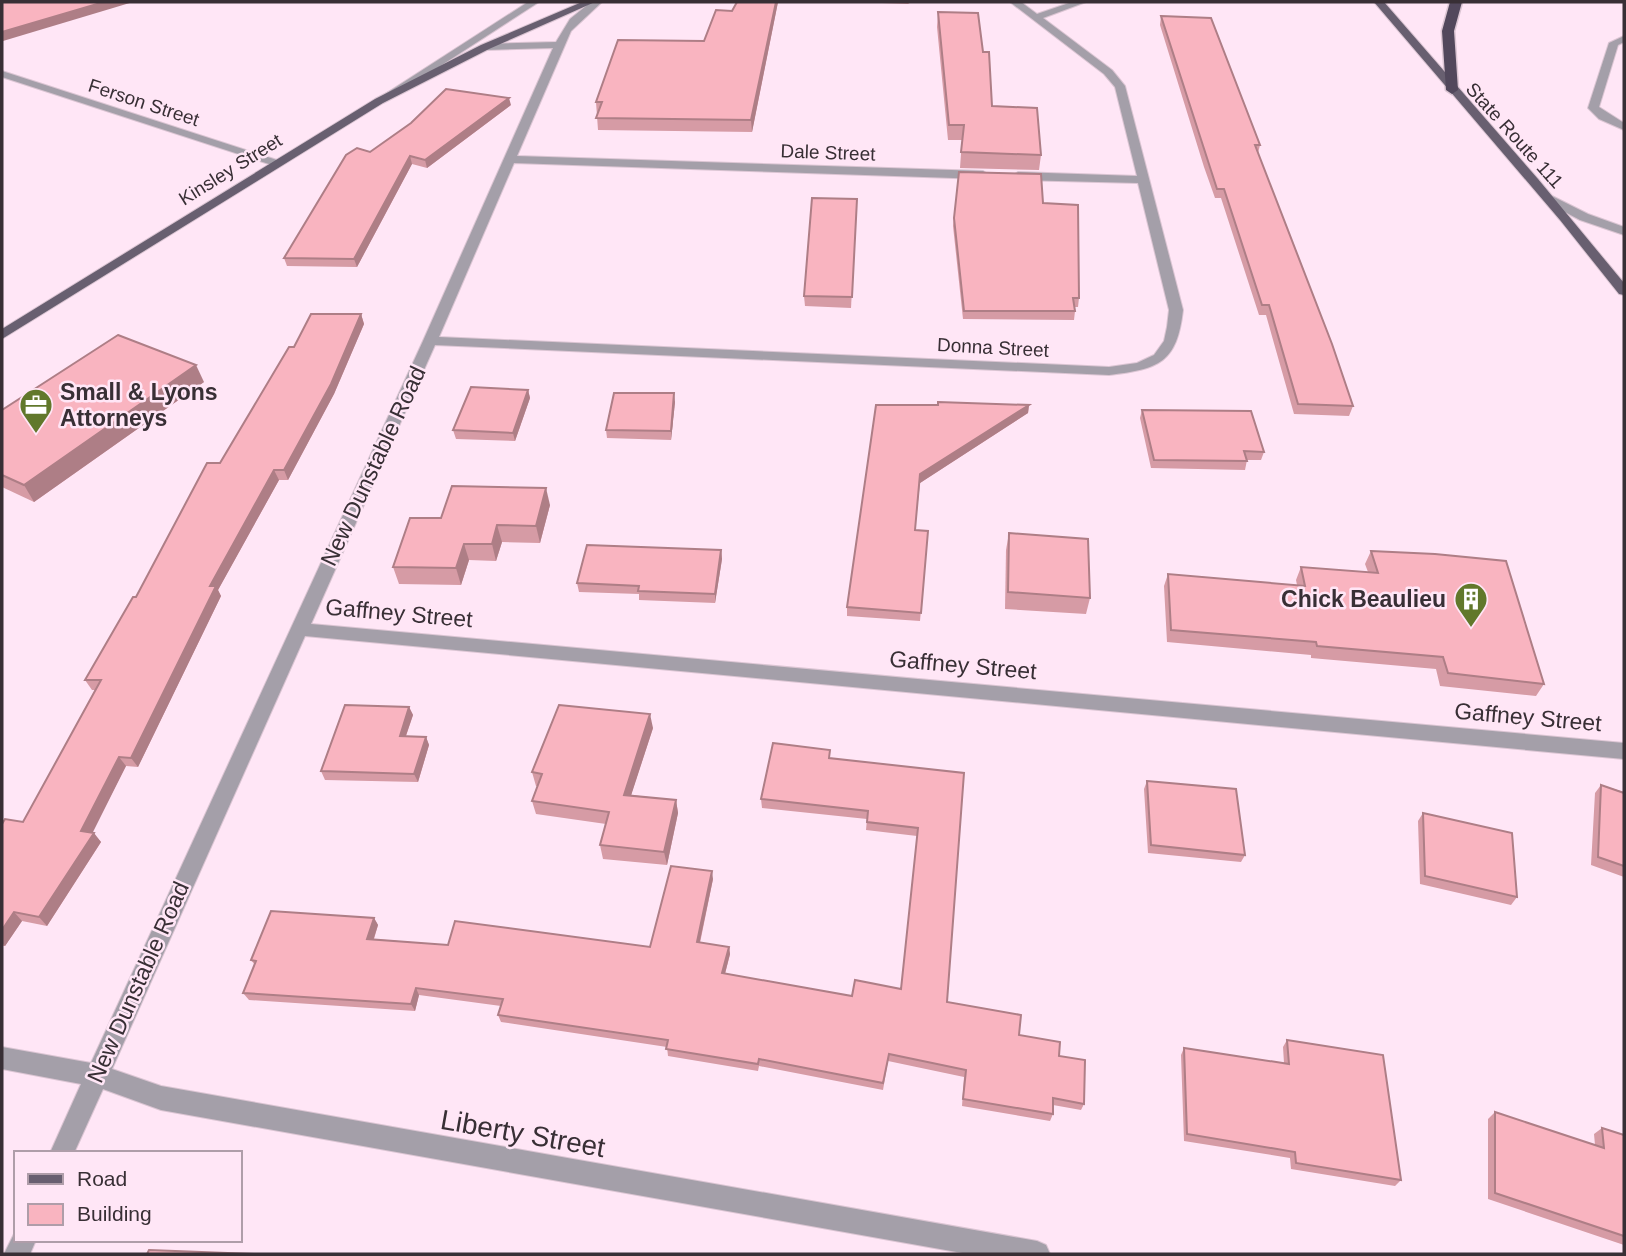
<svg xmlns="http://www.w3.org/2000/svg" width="1626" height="1256" viewBox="0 0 1626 1256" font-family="Helvetica,sans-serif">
<rect width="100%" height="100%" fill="#ffe6f6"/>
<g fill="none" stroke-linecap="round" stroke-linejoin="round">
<defs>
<g id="minor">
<polygon points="528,2 539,2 388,100 379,98"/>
<path d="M591 2H602L571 31 517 156 983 171 989 175 983 179 514 163 439 337 1109 367 1137 363 1154 355 1164 341 1167 327 1169 310 1138 183 1018 180 1012 176 1018 172 1137 176 1115 87 1104 74 1010 2H1021L1037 14 1072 2H1086L1043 18 1112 70 1125 86 1183 310C1177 363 1159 369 1109 375L435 345 311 624 1624 743V759L305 636 112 1069 161 1086 1037 1241 1046 1245 1050 1254H968L161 1110 103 1089 74 1153H50L81 1084 2 1069V1047L91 1063 423 341 553 48 485 50 480 47 485 44 556 42 570 19Z"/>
<polygon points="1624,36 1624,42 1618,45 1599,107 1624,123 1624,130 1599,119 1588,108 1609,43"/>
<polygon points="2,71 280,161 282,163 272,165 2,77"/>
<polygon points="1550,195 1588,214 1624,227 1624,235 1580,220 1546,202 1544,199"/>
<polygon points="16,1230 16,1240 36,1240 30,1254 4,1254"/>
</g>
<g id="major">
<polygon points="582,2 595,2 489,49 383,103 2,339 2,329 375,99 481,45"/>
<polygon points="1374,2 1384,2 1538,179 1624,283 1624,295 1619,294 1560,220"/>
</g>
<polygon id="highway" points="1450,2 1462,2 1454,31 1458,90 1452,94 1446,90 1442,31"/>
</defs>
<!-- minor casing -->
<use href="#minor" stroke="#dbc5d3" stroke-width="2"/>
<!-- major casing -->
<use href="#major" stroke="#dbc5d3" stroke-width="2"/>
<!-- highway casing -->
<use href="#highway" stroke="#dbc5d3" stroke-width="3"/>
<!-- minor -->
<use href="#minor" fill="#a49fa9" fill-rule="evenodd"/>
<!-- major -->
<use href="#major" fill="#685f70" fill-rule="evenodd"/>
<!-- highway -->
<use href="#highway" fill="#52485c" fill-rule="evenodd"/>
</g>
<!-- wall -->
<g fill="#d69ba5">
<polygon points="737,2 778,2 752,132 598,130 596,102 704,41 732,11"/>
<polygon points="856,2 911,2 908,4"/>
<polygon points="938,12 983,52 992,106 1041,155 1039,170 960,168 962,140 948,140 937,27"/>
<polygon points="1161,16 1260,145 1258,153 1353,406 1349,416 1294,414 1266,315 1259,315 1221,198 1215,198 1204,167 1160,25"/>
<polygon points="511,105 427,168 412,164 357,267 287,266 284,258 370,152"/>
<polygon points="959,172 1043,203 1079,298 1078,307 1074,307 1075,311 1074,320 963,319 953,226"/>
<polygon points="857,199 851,308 805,306 804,296"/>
<polygon points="361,314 364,324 334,394 288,480 279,480 218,590 221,596 138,767 126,766 92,832 101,842 47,926 22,921 5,946 2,946 2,824 23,822 95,690 92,690 85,680 220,463 294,347"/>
<polygon points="204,382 34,502 2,487 2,410"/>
<polygon points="528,390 530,398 515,441 456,439 453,430"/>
<polygon points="675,402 671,440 607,438 606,430"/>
<polygon points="876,405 1029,405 1028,413 920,483 915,530 928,531 920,621 847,616 847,607"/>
<polygon points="1142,410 1264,452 1261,460 1247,460 1245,470 1151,468 1140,418"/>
<polygon points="550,505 540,543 502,542 496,561 469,560 461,585 399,584 393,567 441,518"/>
<polygon points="1009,533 1090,598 1086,614 1005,609 1006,550"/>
<polygon points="721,550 722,559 715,603 639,600 639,594 579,592 577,583"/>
<polygon points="1371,551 1544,684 1536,696 1440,686 1436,669 1311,658 1311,655 1167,642 1164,586 1168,574 1297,585 1296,580 1301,567 1368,572 1365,564"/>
<polygon points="409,707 413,715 406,736 426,737 429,745 418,782 325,780 321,771"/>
<polygon points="653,728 631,795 676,800 678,813 667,865 603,859 600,845 606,824 536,814 532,801 537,786 536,786 532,772"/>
<polygon points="830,758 964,773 947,1002 1019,1035 1059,1056 1084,1104 1081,1110 1053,1105 1053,1114 1050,1121 962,1106 964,1077 888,1061 883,1090 759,1066 758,1071 668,1056 667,1047 501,1022 498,1015 501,1006 419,995 415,1011 249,1000 243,993 255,965 251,960 374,918 378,925 374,939 448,945 650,947 713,879 700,943 729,947 730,954 725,974 852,996 901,989 917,836 866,830 867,819 762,808 761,799"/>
<polygon points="1147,781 1245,855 1241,862 1148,853 1144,789"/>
<polygon points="1601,785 1624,792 1624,789 1624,877 1591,865 1595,793"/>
<polygon points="1423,813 1517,897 1511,905 1420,884 1418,821"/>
<polygon points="1287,1040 1401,1180 1395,1186 1291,1169 1290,1158 1184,1141 1181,1055 1184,1048 1284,1063 1283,1047"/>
<polygon points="1495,1112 1595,1145 1594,1134 1602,1128 1624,1135 1624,1245 1488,1199 1488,1119"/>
</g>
<!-- shaded-wall -->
<g fill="#ae7e86">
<polygon points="104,2 133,2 3,41 2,37 2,32"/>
<polygon points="776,2 778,2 752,132 751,120"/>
<polygon points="509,98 511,105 427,168 425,160"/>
<polygon points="410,156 412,164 357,267 354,259"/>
<polygon points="361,314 364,324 334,394 288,480 284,470"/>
<polygon points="196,365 204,382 34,502 24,485"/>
<polygon points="528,390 530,398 515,441 513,433"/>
<polygon points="674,393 675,402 671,440 671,431"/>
<polygon points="1029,405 1028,413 920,483 920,474"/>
<polygon points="274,470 279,480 218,590 221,596 138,767 131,758 210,586"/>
<polygon points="546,488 550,505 540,543 536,526"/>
<polygon points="497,525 502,542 496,561 492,544"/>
<polygon points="464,544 469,560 461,585 456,568"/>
<polygon points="721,550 722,559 715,603 715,594"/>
<polygon points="409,707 413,715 403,744 400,736"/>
<polygon points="650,714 653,728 627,808 624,795"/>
<polygon points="426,737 429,745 418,782 414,774"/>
<polygon points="119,757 126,766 89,840 81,831"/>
<polygon points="676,800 678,813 667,865 664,852"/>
<polygon points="94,833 101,842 47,926 39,917"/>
<polygon points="712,871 713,879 698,950 697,942"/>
<polygon points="14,912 22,921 5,946 2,943 2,930"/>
<polygon points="374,918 378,925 371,947 367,939"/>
<polygon points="729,947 730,954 723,981 722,973"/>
<polygon points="416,988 419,995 415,1011 411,1004"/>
</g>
<!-- building -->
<g fill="#f9b4c0" stroke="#ae7e86" stroke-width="2">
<polygon points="2,2 104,2 2,32"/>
<polygon points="737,2 776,2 751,120 596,118 602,102 596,102 618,40 704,41 716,10 732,11"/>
<polygon points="938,12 978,13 983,52 989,52 992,106 1037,108 1041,155 961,152 964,125 949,125"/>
<polygon points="1161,16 1211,18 1260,145 1255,145 1332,344 1353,406 1298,404 1269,305 1262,305 1224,189 1217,189 1207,158"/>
<polygon points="446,89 509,98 425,160 410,156 354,259 284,258 346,155 357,148 370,152 411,123"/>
<polygon points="959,172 1041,174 1043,203 1078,205 1079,298 1073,298 1075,311 964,311 954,218"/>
<polygon points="812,198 857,199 852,297 804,296"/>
<polygon points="311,314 361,314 331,384 284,470 274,470 210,586 216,586 131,758 119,757 81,831 94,833 39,917 14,912 2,930 2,824 5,819 23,822 101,680 85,680 133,597 136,597 207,463 220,463 289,347 294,347"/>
<polygon points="118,335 196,365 24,485 2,475 2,410"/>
<polygon points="471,387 528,390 513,433 453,430"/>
<polygon points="614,393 674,393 671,431 606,430"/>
<polygon points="938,402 1029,405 920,474 915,530 928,531 921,613 847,607 876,405 938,405"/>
<polygon points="1142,410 1251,411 1264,452 1244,451 1247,461 1154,460"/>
<polygon points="452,486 546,488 536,526 497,525 492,544 464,544 456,568 393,567 410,518 441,518"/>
<polygon points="1009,533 1088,539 1090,598 1008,592"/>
<polygon points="587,545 721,550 715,594 638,591 639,586 577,583"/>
<polygon points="1371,551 1435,554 1506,561 1544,684 1448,673 1443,657 1317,646 1316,642 1171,630 1168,574 1305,586 1301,567 1378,573"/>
<polygon points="345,705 409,707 400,736 426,737 414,774 321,771"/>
<polygon points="559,705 650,714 624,795 676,800 664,852 600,845 609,812 532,801 542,774 532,772"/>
<polygon points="773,743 830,750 829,758 964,773 947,1002 1021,1015 1019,1035 1060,1042 1059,1056 1085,1060 1084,1104 1053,1098 1053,1114 963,1099 966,1070 889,1054 883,1083 759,1059 758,1064 666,1049 668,1040 498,1015 503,999 416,988 411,1004 243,993 256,961 251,960 271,911 374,918 367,939 448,945 455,921 650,947 671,866 712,871 697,942 729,947 722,973 852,996 855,980 901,989 918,828 867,822 868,811 761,799"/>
<polygon points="1147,781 1236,789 1245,855 1151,845"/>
<polygon points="1601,785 1624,793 1624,866 1598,857"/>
<polygon points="1423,813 1512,833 1517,897 1425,876"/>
<polygon points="1287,1040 1383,1055 1401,1180 1296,1163 1295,1152 1187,1134 1184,1048 1289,1064"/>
<polygon points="1495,1112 1604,1148 1602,1128 1624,1135 1624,1236 1495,1193"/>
<polygon points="149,1250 254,1254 147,1254"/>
</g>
<!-- icons -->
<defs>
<symbol id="office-pin" viewBox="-11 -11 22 30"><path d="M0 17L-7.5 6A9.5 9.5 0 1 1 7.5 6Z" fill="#61782b" stroke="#ffe6f6"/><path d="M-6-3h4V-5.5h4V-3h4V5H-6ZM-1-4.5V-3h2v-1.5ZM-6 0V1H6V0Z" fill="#fff"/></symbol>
<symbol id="building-pin" viewBox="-11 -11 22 30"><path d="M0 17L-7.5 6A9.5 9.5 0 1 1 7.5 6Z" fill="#61782b" stroke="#ffe6f6"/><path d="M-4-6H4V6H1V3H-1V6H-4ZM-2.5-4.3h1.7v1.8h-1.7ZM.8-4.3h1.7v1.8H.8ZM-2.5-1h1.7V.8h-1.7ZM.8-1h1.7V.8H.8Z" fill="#fff"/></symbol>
</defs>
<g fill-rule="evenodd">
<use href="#office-pin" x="17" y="386" width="38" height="52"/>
<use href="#building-pin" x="1452" y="580" width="38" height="52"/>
</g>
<g text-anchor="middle" stroke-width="5" stroke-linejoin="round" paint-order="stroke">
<!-- far-street labels -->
<g font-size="19" fill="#382f35" stroke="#ffe6f6">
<text transform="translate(144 102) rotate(18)" y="7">Ferson Street</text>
<text transform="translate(1515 135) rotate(48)" y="7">State Route 111</text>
<text transform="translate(828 152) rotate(2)" y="7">Dale Street</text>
<text transform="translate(230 169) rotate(-32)" y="7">Kinsley Street</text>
<text transform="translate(993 347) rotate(3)" y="7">Donna Street</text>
</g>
<!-- poi labels -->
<g font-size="23" font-weight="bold" fill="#382f35" stroke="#ffe6f6" text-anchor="start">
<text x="60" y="400">Small &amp; Lyons<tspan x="60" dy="26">Attorneys</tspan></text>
<text x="1446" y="607" text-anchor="end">Chick Beaulieu</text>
</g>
<!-- street labels -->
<g font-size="23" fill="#382f35" stroke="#ffe6f6">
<text transform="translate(373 466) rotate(-65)" y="8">New Dunstable Road</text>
<text transform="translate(399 613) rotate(5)" y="8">Gaffney Street</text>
<text transform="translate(963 665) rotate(5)" y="8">Gaffney Street</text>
<text transform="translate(1528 717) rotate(5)" y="8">Gaffney Street</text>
<text transform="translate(138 982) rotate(-66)" y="8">New Dunstable Road</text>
</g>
<!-- near-street labels -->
<g font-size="28" fill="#382f35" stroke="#ffe6f6">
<text transform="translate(523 1133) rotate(10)" y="10">Liberty Street</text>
</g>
</g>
<!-- border -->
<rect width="1626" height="1256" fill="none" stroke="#382f35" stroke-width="7"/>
<!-- legend -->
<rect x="14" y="1151" width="228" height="91" fill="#ffe6f6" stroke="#af9da9" stroke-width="2"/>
<rect x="28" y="1174" width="35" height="10" fill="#685f70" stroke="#af9da9" stroke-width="2"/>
<text x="77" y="1186" font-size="21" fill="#382f35">Road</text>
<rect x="28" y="1204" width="35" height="21" fill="#f9b4c0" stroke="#af9da9" stroke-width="2"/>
<text x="77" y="1221" font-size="21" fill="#382f35">Building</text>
</svg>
